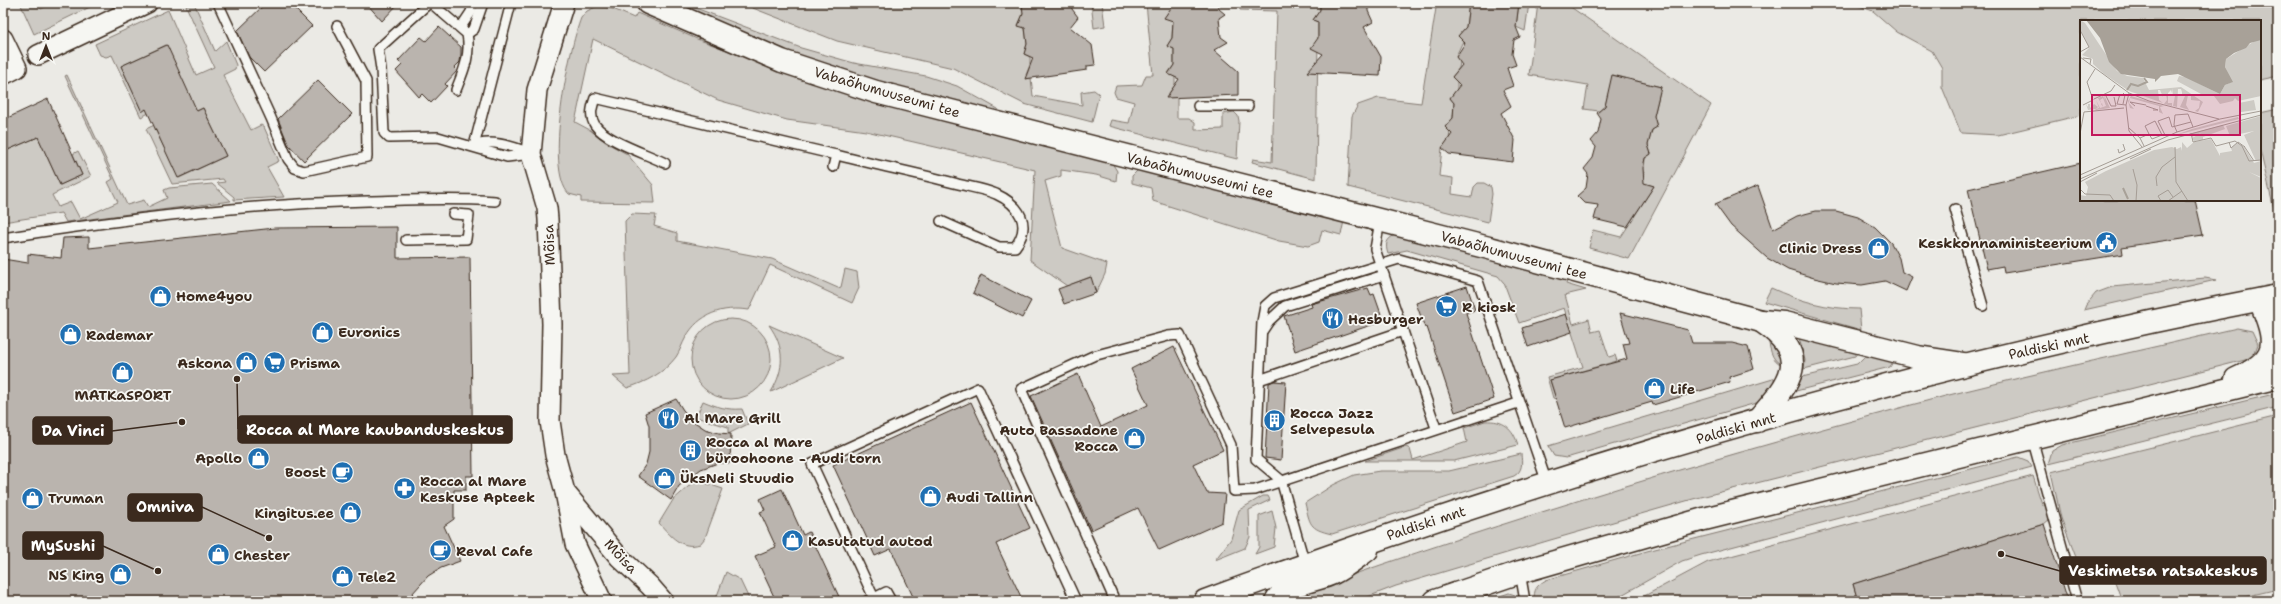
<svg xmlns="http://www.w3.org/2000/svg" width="2281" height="604" viewBox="0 0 2281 604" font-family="'Shantell Sans',sans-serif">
<rect width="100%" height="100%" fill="#ebeae5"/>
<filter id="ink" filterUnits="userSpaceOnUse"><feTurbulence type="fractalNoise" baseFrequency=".025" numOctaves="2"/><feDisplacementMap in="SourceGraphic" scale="8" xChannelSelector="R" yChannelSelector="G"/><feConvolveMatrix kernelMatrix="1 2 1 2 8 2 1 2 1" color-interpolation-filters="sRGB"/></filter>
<g filter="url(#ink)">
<!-- green -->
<g fill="#cdcac4" stroke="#847a71">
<polygon points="20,3 38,3 41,9 53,3 91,3 92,6 34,34"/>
<polygon points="194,3 215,51 226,41 236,65 235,69 223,75 251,130 261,125 264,127 279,161 267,167 284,197 234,200 234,197 217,183 225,182 223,179 172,184 146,129 165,120 155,129 179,178 226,156 203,108 185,116 166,45 121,66 142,111 157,104 159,108 141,117 112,55 106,57 100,55 95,44 168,10 196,75 214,67 186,6"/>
<polygon points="740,3 1022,3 1023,14 1018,25 1025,28 1027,44 1024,54 1030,57 1030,65 1026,75 1031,78 1033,96 1082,105 1081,92 1094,90 1099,94 1092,122 1024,104 953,68 837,41"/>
<polygon points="1091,3 1102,3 1105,26 1094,28"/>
<polygon points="1146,3 1171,3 1171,8 1165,17 1173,21 1172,38 1167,46 1174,49 1174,65 1168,73 1175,77 1175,85 1169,93 1177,98 1177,118 1189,118 1195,122 1195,130 1223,129 1223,114 1234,112 1238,116 1239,121 1237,159 1109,126 1111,120 1129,123 1134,102 1116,97 1114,92 1116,86 1142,85 1146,75 1153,75"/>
<polygon points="1239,3 1320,3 1320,10 1313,20 1318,22 1318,38 1316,179 1252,162 1253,159 1272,162 1277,11 1240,10"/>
<polygon points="1390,3 1469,3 1466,27 1458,36 1463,41 1456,56 1460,62 1459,68 1452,77 1457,82 1457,89 1450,98 1454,103 1453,118 1445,127 1450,132 1449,139 1442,148 1439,176 1453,178 1452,194 1472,197 1474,187 1478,183 1484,183 1491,187 1492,194 1488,222 1348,187 1352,116 1358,105 1378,98 1421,103 1436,8"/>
<polygon points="1519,3 1529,3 1525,31 1516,27"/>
<polygon points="1538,3 1565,3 1711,105 1629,259 1589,248 1593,230 1621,237 1654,186 1643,183 1645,158 1651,154 1648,145 1652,130 1657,127 1654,116 1661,87 1613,75 1605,106 1599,111 1584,109 1588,85 1529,75"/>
<polygon points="1851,3 2278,3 2278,76 2260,80 2260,21 2081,21 2081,115 1998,135 1961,133 1942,87 1942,68 1932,51 1897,32 1873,11"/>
<path d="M598 6 613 9 634 18 637 13 697 39 789 73 1112 163 1117 171 1116 181 1096 175 1061 170V176L1045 181 1062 248 1107 264 1105 274 1096 293 1090 277 1067 286 1030 260 1035 170 866 131 787 120 718 100 593 39 575 122 590 130 607 143 627 154 653 185 655 203 581 202V197L569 194C544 169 569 49 581 18L587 11Z"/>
<polygon points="693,7 801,48 854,63 926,76 957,86 998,109 1000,114 886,85 804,58 688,10"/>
<polygon points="67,75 127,205 144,200 148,207 167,198 164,190 169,188 212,184 231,201 66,222 61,213 3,222 3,152 38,137 60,185 82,175 73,154 78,151 91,176 52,195 58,207 71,202 80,219 118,202 108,182 113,179 65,76"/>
<polygon points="2278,109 2278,227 2260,150 2260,113"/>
<polygon points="1138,170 1145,170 1344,221 1341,235 1322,230 1319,242 1308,246 1279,241 1153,201 1151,188 1132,183 1132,176"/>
<path d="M632 214 656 215 654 226 677 233V241L772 259 838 288 841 287 845 269 857 272 859 288 852 303 770 265 749 310C722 306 699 314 686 337 682 344 680 351 676 357 664 373 646 382 627 388L613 376 630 375 625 221Z"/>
<path d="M1395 235 1568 279 1566 284 1586 290 1565 295 1573 324 1589 319 1592 332 1600 330 1609 357 1615 355 1617 361 1550 380 1556 399 1553 398 1547 377 1583 367 1564 308 1519 323 1504 283 1498 276 1407 250 1388 254C1385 245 1386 239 1395 235Z"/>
<polygon points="2205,278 2216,280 2084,310 2086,305 2096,293 2112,287"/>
<path d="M1771 288C1799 301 1828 309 1859 309L1861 330 1764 302Z"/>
<circle cx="731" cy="359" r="40"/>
<path d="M769 325 843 358 771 392C785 369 785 347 769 325Z"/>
<path d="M2237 328 2252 331 2258 344 2253 358 1693 499 1547 541 1396 586 1357 601H1289L1295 595C1510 518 1728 453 1949 395 2045 371 2142 350 2237 328Z"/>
<path d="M1767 334 1778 342 1783 365C1770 361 1770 346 1767 334Z"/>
<polygon points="1799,338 1860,349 1855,356 1804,369 1805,360"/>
<polygon points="1869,352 1894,360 1890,367 1792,392 1802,377 1857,364"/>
<polygon points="1783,376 1763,401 1566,458 1554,456 1548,446"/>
<polygon points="2278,393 2278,407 2048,464 2052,451 2062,445"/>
<path d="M703 401C717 407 727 410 742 409L748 424 728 434V427L696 417Z"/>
<polygon points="2278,416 2278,589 2227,601 2122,601 2114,579 2082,573 2061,518 2051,472"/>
<path d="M1485 421C1504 420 1513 428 1518 445L1454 461H1365L1406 447 1410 449 1413 460 1467 442 1464 428Z"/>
<path d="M1521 454C1522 463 1523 471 1514 476L1332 534C1309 529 1310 524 1305 503L1333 485 1354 475 1380 471H1449Z"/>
<path d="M2018 457 2028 461 2032 467 1701 555 1682 561 1611 601H1534C1534 589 1536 586 1546 580L1647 551Z"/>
<polygon points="2033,476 2042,504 2048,507 2050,519 2044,524 1853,584 1858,601 1635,601 1708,562"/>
<path d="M696 480 723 489 705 538 700 544C681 550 671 536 659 523L673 500Z"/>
<polygon points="1263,496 1268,496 1270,500 1249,510 1250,537 1245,548 1215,560 1231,539 1239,510"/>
<polygon points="1272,511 1276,528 1274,547 1255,554 1259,547 1259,516"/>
<polygon points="726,572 740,580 750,601 715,601"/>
<polygon points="1509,593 1515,595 1518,601 1485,601"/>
</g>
<!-- building -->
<g fill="#bab4ae" stroke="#3b2a1e">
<polygon points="266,3 289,3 312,26 264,72 249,57 237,31"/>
<polygon points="366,3 399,3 382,21"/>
<polygon points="1022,3 1071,3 1072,9 1078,17 1070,27 1092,45 1095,65 1087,66 1087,70 1025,79 1033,58 1024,54 1027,44 1025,28 1018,26 1023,14"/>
<polygon points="1171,3 1219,3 1219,9 1225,14 1219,18 1221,37 1228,42 1214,50 1238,71 1238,95 1166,98 1179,79 1168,74 1174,65 1174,49 1167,46 1172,38 1173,21 1164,18 1171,8"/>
<polygon points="1320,3 1368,3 1368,11 1373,22 1364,27 1381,57 1380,76 1307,72 1323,54 1311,48 1318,38 1318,22 1313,20 1320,10"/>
<polygon points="1469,3 1519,3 1516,27 1520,37 1514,40 1512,54 1516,65 1507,68 1513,86 1503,90 1511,106 1501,113 1515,140 1513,162 1449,154 1442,148 1452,134 1445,127 1453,118 1454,103 1450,98 1460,85 1452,77 1462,65 1456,57 1465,43 1458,36 1466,27"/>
<polygon points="439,27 461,47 461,54 460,62 454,68 457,71 445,84 447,86 431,103 422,94 419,97 396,71 402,65 398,61 421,37 426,41"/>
<polygon points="167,45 197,111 203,108 226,156 178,178 146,109 142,112 121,66"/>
<polygon points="1612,75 1661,87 1654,116 1657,127 1652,130 1648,145 1651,154 1645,158 1643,168 1644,183 1654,186 1627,227 1594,219 1598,205 1584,203 1577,196 1586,188 1588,174 1584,169 1593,158 1596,147 1591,141 1598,133 1601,119 1597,113 1605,106"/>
<polygon points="318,80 352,114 304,161 288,144 278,119"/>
<polygon points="48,99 82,175 60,185 38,137 3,152 3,120"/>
<polygon points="2081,163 2081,200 2195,200 2203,235 2122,247 2123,254 2004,273 2003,266 1987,269 1968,189"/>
<polygon points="1758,186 1773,229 1797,216 1816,211 1836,211 1858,217 1875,227 1891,243 1899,258 1902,272 1912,277 1906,291 1885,281 1862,285 1836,283 1814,278 1788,270 1767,258 1731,226 1715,204"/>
<polygon points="397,227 397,258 470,257 473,476 466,476 466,490 454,490 454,519 444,526 460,561 441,568 428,576 412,594 415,601 3,601 3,259 28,263 28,254 61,258 63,238 89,237 89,248 275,228"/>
<polygon points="981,275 1031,301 1022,318 973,293"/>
<polygon points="1091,277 1096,293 1064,304 1058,289"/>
<polygon points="1467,286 1475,310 1466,313 1494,399 1455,412 1427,327 1425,328 1416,303"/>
<polygon points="1368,288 1371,295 1374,294 1381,314 1378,315 1380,322 1295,351 1284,316 1312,307 1311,304"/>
<polygon points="1620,313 1688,330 1692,343 1732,343 1748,347 1754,369 1729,377 1730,382 1653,405 1652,402 1565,428 1550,380 1627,359 1623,344 1629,343"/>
<polygon points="1566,314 1572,332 1528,347 1522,328"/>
<polygon points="1174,347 1223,450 1193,464 1207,493 1225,494 1222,522 1159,550 1138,508 1091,530 1031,396 1078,374 1101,427 1148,405 1131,369"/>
<polygon points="1274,381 1286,382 1281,460 1265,458 1269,383"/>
<polygon points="676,399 683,410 693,421 705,429 719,433 731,434 730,463 718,463 701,469 679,486 671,500 638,476 646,464 649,452 649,426 645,413"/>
<polygon points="971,402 1030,528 996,544 1023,601 915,601 891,549 875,556 833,465"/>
<polygon points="782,489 803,535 809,532 841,601 776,601 755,556 776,547 760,512 765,510 760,499"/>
<polygon points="2044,524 2068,601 1858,601 1853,584"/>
</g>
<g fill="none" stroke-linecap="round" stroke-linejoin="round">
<defs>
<g id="lane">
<polyline points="218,3 271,118 288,159 295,168 304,171 367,157 366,81 337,26"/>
<polyline points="429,3 378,49 381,69 384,133 389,138 438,137 507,157 531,154"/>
<path d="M431 3 467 34C471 54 464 70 456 90"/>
<polyline points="463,24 471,12 473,3"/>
<polyline points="467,34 474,29 483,3"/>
<polyline points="1198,106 1248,106"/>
<polyline points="474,146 511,3"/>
<path d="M474 146C489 138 515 147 530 153"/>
<path d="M665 163C647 154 606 141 595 125 589 116 592 107 595 98L836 155"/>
<path d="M833 167 836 155C876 165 918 173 958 184 970 187 984 189 996 194 1020 205 1032 225 1015 247H999L941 221"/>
<polyline points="1955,209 1983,306"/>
<polyline points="1380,221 1375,249 1436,428"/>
<path d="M3 238C123 219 246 204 368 201 410 200 452 198 495 201"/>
<polyline points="406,240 466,239 469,215 453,214"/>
<polyline points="1263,330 1269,321 1285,306 1384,275"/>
<polyline points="1259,380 1403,331"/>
<polyline points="2032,438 2077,601"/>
<polyline points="1305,564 1281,480 1256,459 1262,322 1265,306 1274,298 1399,259 1478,281 1547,483"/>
<polyline points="1520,572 1525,601"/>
<polyline points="874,598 886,592 891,601"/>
<polyline points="867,601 874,598 812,464 978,388 1076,601"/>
<polyline points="1115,601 1021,389 1093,356 1168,336 1180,335 1231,445 1234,491 1255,490 1518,403"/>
</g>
<g id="street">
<polyline points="564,3 537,90 531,154 547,208 548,219 552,324 550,421 555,455 565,492 575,544 602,601"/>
<polyline points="3,39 17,68 3,75"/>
<polyline points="38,55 147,3"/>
<polyline points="565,492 619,557 650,586 663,601"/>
</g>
<g id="secondary">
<polyline points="648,3 782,61 876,92 1489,248 1761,321 1784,323 1918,357 1964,364"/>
<path d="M1757 421C1790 383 1814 357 1761 321"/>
</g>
<g id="primary">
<path d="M2236 379C2281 358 2277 343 2260 300"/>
<path d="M1205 601C1554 472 1912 366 2278 296"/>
<path d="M1276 601C1285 583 1317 581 1333 573 1345 567 1356 558 1367 550"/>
<polyline points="1435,601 1520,572 1704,519 2278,377"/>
</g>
</defs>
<!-- lane casing -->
<use href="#lane" stroke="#3b2a1e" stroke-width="12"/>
<!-- street casing -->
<use href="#street" stroke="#3b2a1e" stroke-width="22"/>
<!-- secondary casing -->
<use href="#secondary" stroke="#3b2a1e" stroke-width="25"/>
<!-- primary casing -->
<use href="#primary" stroke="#3b2a1e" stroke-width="25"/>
<!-- lane -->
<use href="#lane" stroke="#f6f6f2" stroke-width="9"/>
<!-- street -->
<use href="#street" stroke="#f6f6f2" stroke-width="19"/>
<!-- secondary -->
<use href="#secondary" stroke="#f6f6f2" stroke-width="22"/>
<!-- primary -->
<use href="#primary" stroke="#f6f6f2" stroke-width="22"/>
</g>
</g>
<!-- icons -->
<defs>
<symbol id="civic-disc" viewBox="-11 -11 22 22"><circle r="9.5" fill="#1f6fb2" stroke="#f6f6f2"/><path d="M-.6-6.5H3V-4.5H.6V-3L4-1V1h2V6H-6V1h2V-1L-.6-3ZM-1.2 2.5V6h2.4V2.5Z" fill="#fff"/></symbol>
<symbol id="shop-disc" viewBox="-11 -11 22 22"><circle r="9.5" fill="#1f6fb2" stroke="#f6f6f2"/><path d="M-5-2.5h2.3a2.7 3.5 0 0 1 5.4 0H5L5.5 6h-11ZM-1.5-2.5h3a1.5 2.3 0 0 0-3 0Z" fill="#fff"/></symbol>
<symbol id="supermarket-disc" viewBox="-11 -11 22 22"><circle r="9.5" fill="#1f6fb2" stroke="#f6f6f2"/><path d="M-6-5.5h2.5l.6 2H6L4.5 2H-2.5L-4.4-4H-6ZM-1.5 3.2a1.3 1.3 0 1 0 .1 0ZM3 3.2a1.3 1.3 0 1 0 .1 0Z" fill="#fff"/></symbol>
<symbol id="restaurant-disc" viewBox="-11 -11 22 22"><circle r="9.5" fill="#1f6fb2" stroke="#f6f6f2"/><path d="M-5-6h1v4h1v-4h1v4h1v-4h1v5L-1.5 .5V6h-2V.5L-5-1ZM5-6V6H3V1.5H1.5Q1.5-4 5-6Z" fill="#fff"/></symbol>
<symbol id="building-disc" viewBox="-11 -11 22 22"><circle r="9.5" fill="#1f6fb2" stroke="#f6f6f2"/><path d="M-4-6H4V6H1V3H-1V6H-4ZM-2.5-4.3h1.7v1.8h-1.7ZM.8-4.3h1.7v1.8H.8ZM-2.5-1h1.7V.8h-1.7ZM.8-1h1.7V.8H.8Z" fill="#fff"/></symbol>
<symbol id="cafe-disc" viewBox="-11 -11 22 22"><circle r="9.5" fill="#1f6fb2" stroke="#f6f6f2"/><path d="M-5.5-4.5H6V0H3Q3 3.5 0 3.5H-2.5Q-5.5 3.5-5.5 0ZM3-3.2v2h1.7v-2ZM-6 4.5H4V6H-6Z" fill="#fff"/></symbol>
<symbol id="pharmacy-disc" viewBox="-11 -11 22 22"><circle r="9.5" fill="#1f6fb2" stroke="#f6f6f2"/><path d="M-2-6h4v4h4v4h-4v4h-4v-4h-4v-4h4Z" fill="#fff"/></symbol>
</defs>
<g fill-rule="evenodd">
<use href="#civic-disc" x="2094" y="230" width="25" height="25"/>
<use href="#shop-disc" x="1866" y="236" width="25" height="25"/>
<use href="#shop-disc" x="148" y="284" width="25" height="25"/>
<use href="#supermarket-disc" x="1434" y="294" width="25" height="25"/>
<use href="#restaurant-disc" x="1320" y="306" width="25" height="25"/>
<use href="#shop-disc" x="310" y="320" width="25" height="25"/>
<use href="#shop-disc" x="58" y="322" width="25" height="25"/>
<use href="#shop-disc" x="234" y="350" width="25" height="25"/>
<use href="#supermarket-disc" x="262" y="350" width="25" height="25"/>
<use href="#shop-disc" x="110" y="360" width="25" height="25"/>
<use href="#shop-disc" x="1642" y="376" width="25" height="25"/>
<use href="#restaurant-disc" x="656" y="406" width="25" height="25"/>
<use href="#building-disc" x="1262" y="408" width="25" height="25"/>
<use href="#shop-disc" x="1122" y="426" width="25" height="25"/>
<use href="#building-disc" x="678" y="438" width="25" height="25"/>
<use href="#shop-disc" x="246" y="446" width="25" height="25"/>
<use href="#cafe-disc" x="330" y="460" width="25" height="25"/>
<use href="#shop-disc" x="652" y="466" width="25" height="25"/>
<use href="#pharmacy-disc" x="392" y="476" width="25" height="25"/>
<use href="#shop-disc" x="918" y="484" width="25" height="25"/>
<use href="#shop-disc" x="20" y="486" width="25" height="25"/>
<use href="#shop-disc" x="338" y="500" width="25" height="25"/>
<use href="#shop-disc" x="780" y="528" width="25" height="25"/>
<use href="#cafe-disc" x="428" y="538" width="25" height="25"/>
<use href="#shop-disc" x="206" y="542" width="25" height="25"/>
<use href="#shop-disc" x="108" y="562" width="25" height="25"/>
<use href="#shop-disc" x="330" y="564" width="25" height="25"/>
</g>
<g text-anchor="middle" stroke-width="3.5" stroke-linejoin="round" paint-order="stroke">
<!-- street labels -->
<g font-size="14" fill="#3b2a1e" stroke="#f6f6f2">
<text transform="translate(887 92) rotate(16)" y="5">Vabaõhumuuseumi tee</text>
<text transform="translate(1200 175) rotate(14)" y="5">Vabaõhumuuseumi tee</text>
<text transform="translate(549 245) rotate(-92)" y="5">Mõisa</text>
<text transform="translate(1514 255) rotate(15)" y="5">Vabaõhumuuseumi tee</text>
<text transform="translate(2049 346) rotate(-12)" y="5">Paldiski mnt</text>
<text transform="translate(1736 428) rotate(-16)" y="5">Paldiski mnt</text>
<text transform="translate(1426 523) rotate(-18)" y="5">Paldiski mnt</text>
<text transform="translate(621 556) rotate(47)" y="5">Mõisa</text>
</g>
<!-- poi labels -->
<g font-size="14" font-weight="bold" fill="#3b2a1e" stroke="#f6f6f2" text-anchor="start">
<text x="2092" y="248" text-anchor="end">Keskkonnaministeerium</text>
<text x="1862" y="253" text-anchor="end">Clinic Dress</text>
<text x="176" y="301">Home4you</text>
<text x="1462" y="312">R kiosk</text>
<text x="1348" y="324">Hesburger</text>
<text x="338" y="337">Euronics</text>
<text x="86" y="340">Rademar</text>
<text x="232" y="368" text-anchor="end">Askona</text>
<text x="290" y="368">Prisma</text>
<text x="1670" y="394">Life</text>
<text x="123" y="400" text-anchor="middle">MATKaSPORT</text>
<text x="1290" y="418">Rocca Jazz<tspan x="1290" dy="16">Selvepesula</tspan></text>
<text x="684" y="423">Al Mare Grill</text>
<text x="1118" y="435" text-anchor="end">Auto Bassadone<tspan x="1118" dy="16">Rocca</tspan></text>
<text x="706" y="447">Rocca al Mare<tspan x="706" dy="16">büroohoone - Audi torn</tspan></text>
<text x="242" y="463" text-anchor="end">Apollo</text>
<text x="326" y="477" text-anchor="end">Boost</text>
<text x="680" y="483">ÜksNeli Stuudio</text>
<text x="420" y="486">Rocca al Mare<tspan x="420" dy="16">Keskuse Apteek</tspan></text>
<text x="946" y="502">Audi Tallinn</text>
<text x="48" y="503">Truman</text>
<text x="334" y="518" text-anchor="end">Kingitus.ee</text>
<text x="808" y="546">Kasutatud autod</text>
<text x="456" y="556">Reval Cafe</text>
<text x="234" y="560">Chester</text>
<text x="104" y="580" text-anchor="end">NS King</text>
<text x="358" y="582">Tele2</text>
</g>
</g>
<!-- overview -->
<g transform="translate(2080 20)">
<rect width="181" height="181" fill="#ebeae5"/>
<path d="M0 0 5 3 37 51 47 56 63 58 69 70 101 67 123 82 118 92 115 91 119 88 120 81 111 80V75H108L106 85 109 90 100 87 105 76H102V68V72L101 69H98L97 87 93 86 95 76H93L92 68V73L91 70 88 73V83H92V86L84 84 87 80 86 74H83V77L80 70H78L79 80 83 83 49 71 24 54 13 44V39L2 35 9 28 0 9ZM178 19 181 20V76L158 81 155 78 153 81 140 84 134 76 121 74 97 61 99 56 106 57 140 74 145 65 152 62 145 47 146 39ZM24 75 30 88 16 90 15 89 8 90 6 84 8 87V84H10V88L14 84 18 87 16 89 19 88 16 80 20 88 23 87 21 84 22 83 23 87 26 86 23 78 20 80 21 83 18 78 23 76 25 80ZM51 76 84 86 80 87 83 94 79 92V86L50 78 49 83 54 89 50 88 48 81ZM174 80 176 90 161 92 159 83ZM181 96V140L176 141 164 115 174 111 150 116 146 106ZM158 97 159 99 96 115 112 109ZM143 105 145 109 123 117V120L114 121 112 118 123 112 112 117 113 113ZM131 119 140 136V133L152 131 151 128 157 123 164 127 174 143 181 141V157L169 152 181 158V181H0V175L6 176 8 167 5 162 26 151 74 130 92 127 97 129 101 127 102 131V122L107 128 114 122Z" fill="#cdcac4"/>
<path d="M6 0H181V20L170 23 166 28 154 33 146 39 145 47 153 62 145 65 140 74 98 54 81 56 75 62V59L41 54 29 42 20 18Z" fill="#a8a198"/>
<path fill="none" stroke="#a8a198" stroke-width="2" d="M47 70 51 64 58 66 67 62 64 58M43 168 48 179"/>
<path fill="none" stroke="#a59d95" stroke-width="1" d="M0 10 9 27 0 32M0 37 49 73 69 81 139 99M3 38 11 39 10 44M49 73 46 85 49 111 62 127M25 74 31 86H36L34 77M40 74 37 84 46 85M14 79 31 71 35 65M43 84 45 75 43 73M3 85 13 80 7 62 15 49M55 86 50 82 66 85M66 86 78 90H73M49 108 60 118 64 126M97 112 94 105 95 95 108 94 113 107M111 113 113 122 131 118 136 126 155 121 162 126 169 141 181 140M0 114 4 92 44 88M85 115 78 101 89 97 92 107 111 102M60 118 69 114 65 106 75 101 82 115 72 119 69 114M149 122 151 128 158 122 165 127M164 126 174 141M95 127 96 162 108 181M38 129 39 133 45 130 43 124M50 139 71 129M53 149 57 165 56 181M0 155 97 112 140 99 181 91M0 159 88 120 181 95M0 162 17 153M77 166 76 157 82 147 95 137M0 169 5 174 30 175 34 181M81 181 78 176 88 170 93 177M88 181 102 171"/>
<path fill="#c2185b" fill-opacity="0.15" stroke="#c2185b" stroke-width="2" d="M12 75H160V115H12Z"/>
<rect width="181" height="181" fill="none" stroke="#3b2a1e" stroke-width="2"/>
</g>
<!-- callouts -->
<path fill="none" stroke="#3b2a1e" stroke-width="1.5" d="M237 379L238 429M182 422L112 431M269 538L202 507M158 571L103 546M2001 554L2060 571"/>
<g fill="#3b2a1e" stroke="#f6f6f2" stroke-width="1.5">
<circle cx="237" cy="379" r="4"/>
<circle cx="182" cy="422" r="4"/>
<circle cx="269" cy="538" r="4"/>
<circle cx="158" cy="571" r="4"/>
<circle cx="2001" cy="554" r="4"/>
</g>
<g fill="#3b2a1e" stroke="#3b2a1e" stroke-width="1.5">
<rect x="238" y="416" width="274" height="27" rx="4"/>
<rect x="33" y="417" width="79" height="27" rx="4"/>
<rect x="128" y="494" width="74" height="27" rx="4"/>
<rect x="23" y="532" width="80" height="27" rx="4"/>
<rect x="2060" y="557" width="206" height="27" rx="4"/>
</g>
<g font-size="15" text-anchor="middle" font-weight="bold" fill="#fff">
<text x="375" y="435">Rocca al Mare kaubanduskeskus</text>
<text x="73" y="436">Da Vinci</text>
<text x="165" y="512">Omniva</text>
<text x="63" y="551">MySushi</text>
<text x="2163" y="576">Veskimetsa ratsakeskus</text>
</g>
<!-- margin -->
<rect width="2281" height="604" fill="none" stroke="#f6f6f2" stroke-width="16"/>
<rect x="8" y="8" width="2265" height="588" fill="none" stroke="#3b2a1e" stroke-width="1.5" filter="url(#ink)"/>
<!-- north arrow -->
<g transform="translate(46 46)" stroke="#f6f6f2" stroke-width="3" paint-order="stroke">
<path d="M0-3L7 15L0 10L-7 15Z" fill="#3b2a1e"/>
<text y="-6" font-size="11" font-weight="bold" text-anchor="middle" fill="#3b2a1e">N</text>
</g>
</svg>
